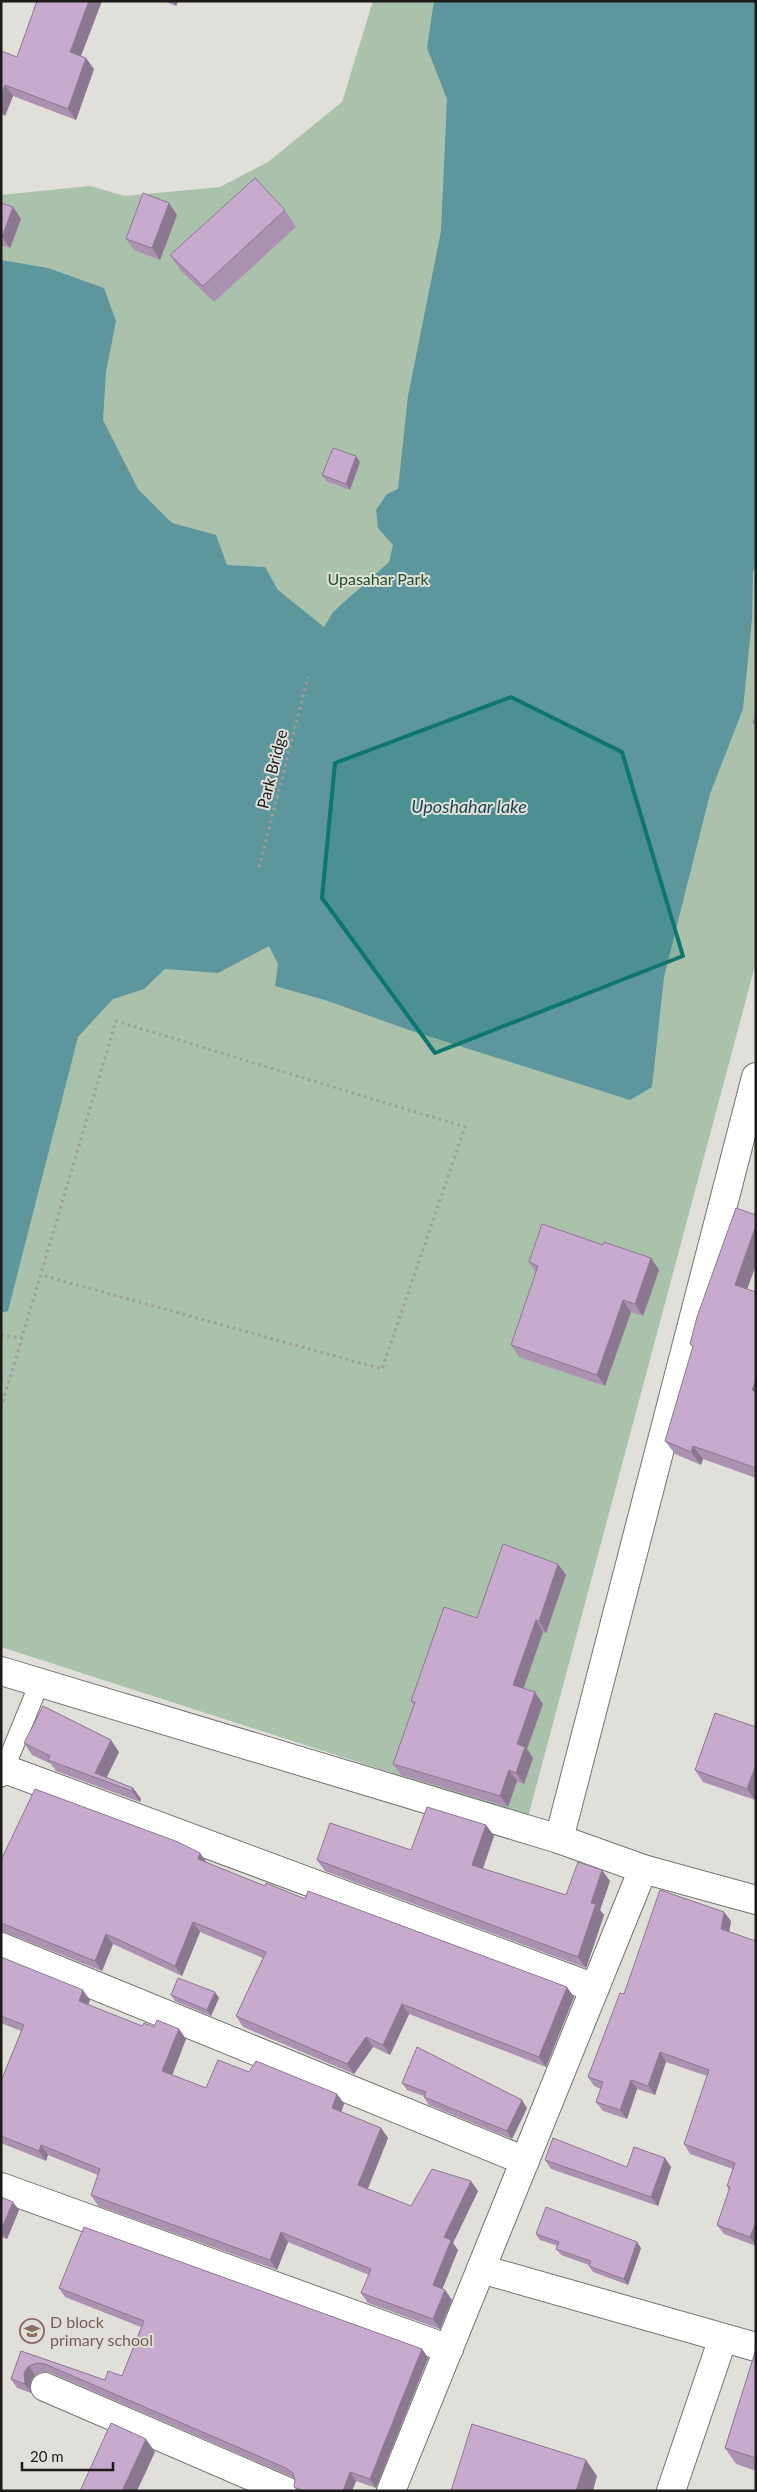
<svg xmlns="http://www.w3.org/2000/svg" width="757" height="2492" viewBox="0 0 757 2492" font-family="Lato,sans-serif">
<rect width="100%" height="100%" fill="#e0dfda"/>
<!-- green -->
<polygon fill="#aac2ab" points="373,1 756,1 756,962 528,1817 1,1647 1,195 90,186 125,196 220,187 268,162 342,102"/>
<!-- water -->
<polygon fill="#5d979d" points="434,1 756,1 756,563 753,572 752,619 743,709 710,794 664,977 652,1087 630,1100 409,1030 325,1000 275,986 278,964 269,946 218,973 165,969 144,989 113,999 78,1037 8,1311 1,1313 1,260 48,268 104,288 116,321 106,372 103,420 138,489 172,523 216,535 227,565 265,567 278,590 324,627 333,612 389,562 393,545 378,528 376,510 387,494 398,489 408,396 441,231 447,99 427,48"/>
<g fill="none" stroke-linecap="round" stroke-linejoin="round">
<defs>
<polyline id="lane" points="1,1777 39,1684"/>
<g id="street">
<polyline points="1,1671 559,1839 643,1869 756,1900"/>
<polyline points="5,1769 595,1988"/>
<polyline points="559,1839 756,1077"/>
<polyline points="1,1947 525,2161"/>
<polyline points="1,2187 449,2349"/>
<polyline points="481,2269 756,2347"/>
<polyline points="45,2387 286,2491"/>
<polyline points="391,2491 643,1869"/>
<polyline points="671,2491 723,2338"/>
</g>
</defs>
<!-- lane casing -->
<use href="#lane" stroke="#75736f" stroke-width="21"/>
<!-- street casing -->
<use href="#street" stroke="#75736f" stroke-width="30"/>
<!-- path -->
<g stroke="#9e9d99" stroke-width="3" stroke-dasharray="2.5 4" stroke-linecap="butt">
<polyline points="259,867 308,677"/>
<polyline points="1,1335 22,1338"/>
<polyline points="1,1408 116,1021 465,1127 382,1369 41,1275"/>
</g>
<!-- lane -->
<use href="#lane" stroke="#fff" stroke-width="19"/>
<!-- street -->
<use href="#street" stroke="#fff" stroke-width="28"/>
</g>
<!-- wall -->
<g fill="#ac92b1">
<polygon points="102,1 81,56 94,69 76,120 13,96 5,116 1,114 1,51 17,57"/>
<polygon points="164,1 178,1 176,6"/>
<polygon points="1,203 13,207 21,219 10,248 1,245"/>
<polygon points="285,210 296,227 214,302 181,271 170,255"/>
<polygon points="177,215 160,260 134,250 126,239"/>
<polygon points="360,462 350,490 326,481 322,475"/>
<polygon points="603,1245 651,1258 659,1270 643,1316 631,1312 605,1386 519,1357 511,1345 536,1273 529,1262"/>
<polygon points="747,1289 756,1292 756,1478 703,1459 701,1465 675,1454 665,1441 693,1348 690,1344"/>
<polygon points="566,1575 546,1633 543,1632 523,1688 543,1704 527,1749 533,1758 524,1784 517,1781 508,1807 401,1775 393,1764 414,1705 411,1701 477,1618"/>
<polygon points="715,1713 755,1800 703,1782 695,1770"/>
<polygon points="24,1743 119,1752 106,1777 133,1788 141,1799 140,1802 56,1771 51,1764 32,1755"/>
<polygon points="486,1825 494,1836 483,1869 566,1895 610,1881 600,1910 604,1915 586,1968 325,1871 317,1860 411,1850"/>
<polygon points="200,1853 207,1863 265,1886 305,1899 574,1997 546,2067 409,2014 390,2055 373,2047 354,2074 243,2027 236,2016 263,1958 200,1932 182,1976 113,1944 102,1971 7,1933 1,1932 1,1860"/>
<polygon points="731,1921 729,1932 756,1941 756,2246 724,2234 717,2225 729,2190 727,2186 733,2169 690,2154 684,2144 707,2076 666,2062 655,2095 637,2089 627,2119 603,2111 596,2102 601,2089 594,2086 588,2077 624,1994"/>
<polygon points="1,1957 90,2000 88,2005 142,2026 179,2029 186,2039 172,2075 206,2088 249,2072 337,2094 344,2104 341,2112 381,2128 388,2138 368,2189 411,2206 478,2191 453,2243 458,2250 442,2289 452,2300 440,2329 368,2303 361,2293 369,2275 288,2242 277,2270 98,2206 91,2195 98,2175 48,2155 46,2161 1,2143 1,2081 21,2031 1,2023"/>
<polygon points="171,1995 219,1998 211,2016 175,2001"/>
<polygon points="402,2083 527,2108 512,2139 429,2105 424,2097 424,2096 407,2090"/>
<polygon points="545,2160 627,2167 671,2167 658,2206 551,2169"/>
<polygon points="1,2197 19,2210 7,2239 1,2237"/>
<polygon points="536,2234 641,2248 628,2285 593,2272 589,2266 589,2265 561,2255 556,2249 558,2246 540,2240"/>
<polygon points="59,2288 422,2349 428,2358 376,2488 356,2481 352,2491 297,2491 294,2487 295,2480 292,2477 51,2373 43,2372 35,2375 31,2381 31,2393 17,2388 11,2379 21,2351 105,2380 122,2376 141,2327 65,2297"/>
<polygon points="756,2349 756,2471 736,2464 725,2448"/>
</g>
<!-- shaded-wall -->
<g fill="#8c7790">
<polygon points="89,1 102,1 78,63 70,52"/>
<polygon points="173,1 178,1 176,6"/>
<polygon points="86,58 94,69 76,120 68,109"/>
<polygon points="5,85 13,96 5,116 1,110 1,94"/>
<polygon points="169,203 177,215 160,260 152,248"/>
<polygon points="13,207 21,219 10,248 2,237"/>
<polygon points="356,456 360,462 350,490 346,484"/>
<polygon points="756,1225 756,1265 744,1298 735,1285"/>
<polygon points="651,1258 659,1270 643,1316 635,1304"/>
<polygon points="623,1300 631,1312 605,1386 597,1375"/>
<polygon points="756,1379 756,1396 752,1390"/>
<polygon points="693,1446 703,1459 701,1465 691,1452"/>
<polygon points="558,1564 566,1575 546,1633 539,1621"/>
<polygon points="536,1620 543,1632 521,1696 513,1685"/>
<polygon points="535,1692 543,1704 527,1749 533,1758 524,1784 516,1773 517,1744"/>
<polygon points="111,1740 119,1752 105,1781 95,1773"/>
<polygon points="756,1764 756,1799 755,1800 747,1789"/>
<polygon points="509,1770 517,1781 508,1807 500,1796"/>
<polygon points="133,1788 141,1799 140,1802 132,1791"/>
<polygon points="486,1825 494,1836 480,1876 472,1865"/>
<polygon points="200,1853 207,1863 198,1859"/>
<polygon points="602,1870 610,1881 600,1910 604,1915 586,1968 578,1957 591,1903"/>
<polygon points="724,1912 731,1921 728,1938 721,1929"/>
<polygon points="193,1922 200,1932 182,1976 175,1966"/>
<polygon points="106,1934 113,1944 102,1971 95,1961"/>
<polygon points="567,1987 574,1997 546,2067 539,2057"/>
<polygon points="83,1990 90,2000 86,2011 79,2001"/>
<polygon points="215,1992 219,1998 211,2016 207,2010"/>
<polygon points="402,2004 409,2014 390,2055 383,2045"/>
<polygon points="179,2029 186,2039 170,2081 162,2071"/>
<polygon points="366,2037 373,2047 354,2074 347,2064"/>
<polygon points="660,2052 666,2062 655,2095 648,2086"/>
<polygon points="631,2080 637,2089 627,2119 620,2110"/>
<polygon points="337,2094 344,2104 339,2118 332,2108"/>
<polygon points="522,2100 527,2108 512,2139 507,2131"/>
<polygon points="381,2128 388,2138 365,2195 358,2185"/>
<polygon points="41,2145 48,2155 46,2161 39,2151"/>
<polygon points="665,2158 671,2167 658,2206 651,2197"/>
<polygon points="471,2181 478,2191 453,2243 458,2250 440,2295 433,2285 444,2237"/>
<polygon points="13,2202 19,2210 7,2239 1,2232 1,2230"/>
<polygon points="756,2222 756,2245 750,2237"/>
<polygon points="281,2232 288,2242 277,2270 270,2260"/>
<polygon points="637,2242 641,2248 628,2285 624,2279"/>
<polygon points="445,2290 452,2300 440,2329 433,2319"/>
<polygon points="422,2349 428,2358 376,2488 370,2479"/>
<polygon points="29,2366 35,2375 31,2381 31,2393 25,2384 24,2372"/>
<polygon points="146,2439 155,2452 137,2491 122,2491"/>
<polygon points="586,2460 597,2476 593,2491 576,2491"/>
<polygon points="350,2472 356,2481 352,2491 343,2491"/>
</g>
<!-- building -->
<g fill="#c8aace" stroke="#8c7790">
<polygon points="37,1 89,1 70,52 86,58 68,109 5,85 1,94 1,51 17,57"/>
<polygon points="255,178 285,210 203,286 170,255"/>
<polygon points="143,193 169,203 152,248 126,239"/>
<polygon points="1,203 13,207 2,237 1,236"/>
<polygon points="333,448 356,456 346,484 322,475"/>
<polygon points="756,716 756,724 753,723"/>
<polygon points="736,1208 756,1215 756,1225 735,1285 756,1292 756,1379 752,1390 756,1392 756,1468 693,1446 691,1452 665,1441 693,1346 690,1344 697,1317"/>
<polygon points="542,1224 603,1245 604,1242 651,1258 635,1304 623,1300 597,1375 511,1345 538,1266 529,1262"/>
<polygon points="503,1544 558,1564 539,1621 536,1620 513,1685 535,1692 517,1744 525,1747 516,1773 509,1770 500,1796 393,1764 415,1702 411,1701 444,1607 477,1618"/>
<polygon points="43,1706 111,1740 95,1773 133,1788 132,1791 48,1760 50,1756 24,1743"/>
<polygon points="715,1713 756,1727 756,1764 747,1789 695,1770"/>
<polygon points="35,1789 178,1842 200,1853 198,1859 265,1886 266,1883 305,1899 308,1891 567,1987 539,2057 402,2004 383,2045 366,2037 347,2064 236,2016 266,1952 193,1922 175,1966 106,1934 95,1961 1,1923 1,1860"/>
<polygon points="427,1807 486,1825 472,1865 566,1895 578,1862 602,1870 591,1903 596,1904 578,1957 317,1860 330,1823 411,1850"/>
<polygon points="660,1890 724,1912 721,1929 756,1941 756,2222 750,2237 717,2225 730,2187 727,2186 735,2163 684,2144 709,2070 660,2052 648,2086 631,2080 620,2110 596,2102 603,2082 588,2077 620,1993 624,1994"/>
<polygon points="1,1957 83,1990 79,2001 142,2026 144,2023 154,2027 157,2020 179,2029 162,2071 206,2088 218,2060 249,2072 256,2061 337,2094 332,2108 381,2128 358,2185 411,2206 432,2169 471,2181 444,2237 451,2240 433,2285 445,2290 433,2319 361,2293 371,2269 281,2232 270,2260 91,2195 100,2169 41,2145 39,2151 1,2136 1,2081 24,2025 1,2016"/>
<polygon points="178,1978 215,1992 207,2010 171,1995"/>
<polygon points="417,2047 522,2100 507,2131 424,2097 426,2092 402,2083"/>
<polygon points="553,2138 627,2167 634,2147 665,2158 651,2197 545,2160"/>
<polygon points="1,2197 13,2202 1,2230"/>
<polygon points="546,2207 637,2242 624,2279 589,2266 591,2261 556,2249 559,2242 536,2234"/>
<polygon points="84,2227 422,2349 370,2479 350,2472 343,2491 304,2491 294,2487 295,2480 293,2473 286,2468 45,2364 37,2363 29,2366 24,2372 25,2384 11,2379 21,2351 105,2380 108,2371 122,2376 144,2321 59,2288"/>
<polygon points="756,2349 756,2458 725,2448"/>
<polygon points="111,2423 146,2439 122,2491 80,2491"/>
<polygon points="472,2424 586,2460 576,2491 451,2491"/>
</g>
<!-- marked area -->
<path fill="#0f766e" fill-opacity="0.2" stroke="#0f766e" stroke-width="4" stroke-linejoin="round" d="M511 697 622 752 683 956 435 1053 322 898 335 763Z"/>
<!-- icons -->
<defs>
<symbol id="school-ring" viewBox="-11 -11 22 22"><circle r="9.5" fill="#e0dfda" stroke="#8d6e63" stroke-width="1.5"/><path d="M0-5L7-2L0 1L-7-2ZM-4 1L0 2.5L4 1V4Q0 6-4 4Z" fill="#8d6e63"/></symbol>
</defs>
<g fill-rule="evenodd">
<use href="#school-ring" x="18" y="2317" width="28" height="28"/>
</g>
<g text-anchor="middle" stroke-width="4" stroke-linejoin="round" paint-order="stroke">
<!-- park labels -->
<g font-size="16" fill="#1e5226" stroke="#e0dfda">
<text x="378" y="585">Upasahar Park</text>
</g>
<!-- street labels -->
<g font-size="16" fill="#1c1b1a" stroke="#e0dfda">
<text transform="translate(272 769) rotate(-76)" y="6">Park Bridge</text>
</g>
<!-- education labels -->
<g font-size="16" fill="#785e54" stroke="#e0dfda" text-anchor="start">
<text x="50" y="2328">D block<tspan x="50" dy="18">primary school</tspan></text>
</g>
<!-- water labels -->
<g font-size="18" font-style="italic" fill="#164a50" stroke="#e0dfda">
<text x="469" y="813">Uposhahar lake</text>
</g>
</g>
<!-- border -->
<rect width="757" height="2492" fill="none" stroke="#1c1b1a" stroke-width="5"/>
<!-- scale -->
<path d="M22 2462v8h91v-8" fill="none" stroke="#1c1b1a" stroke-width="2.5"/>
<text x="30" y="2462" font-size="15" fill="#1c1b1a" stroke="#e0dfda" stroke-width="4" paint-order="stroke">20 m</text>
</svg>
